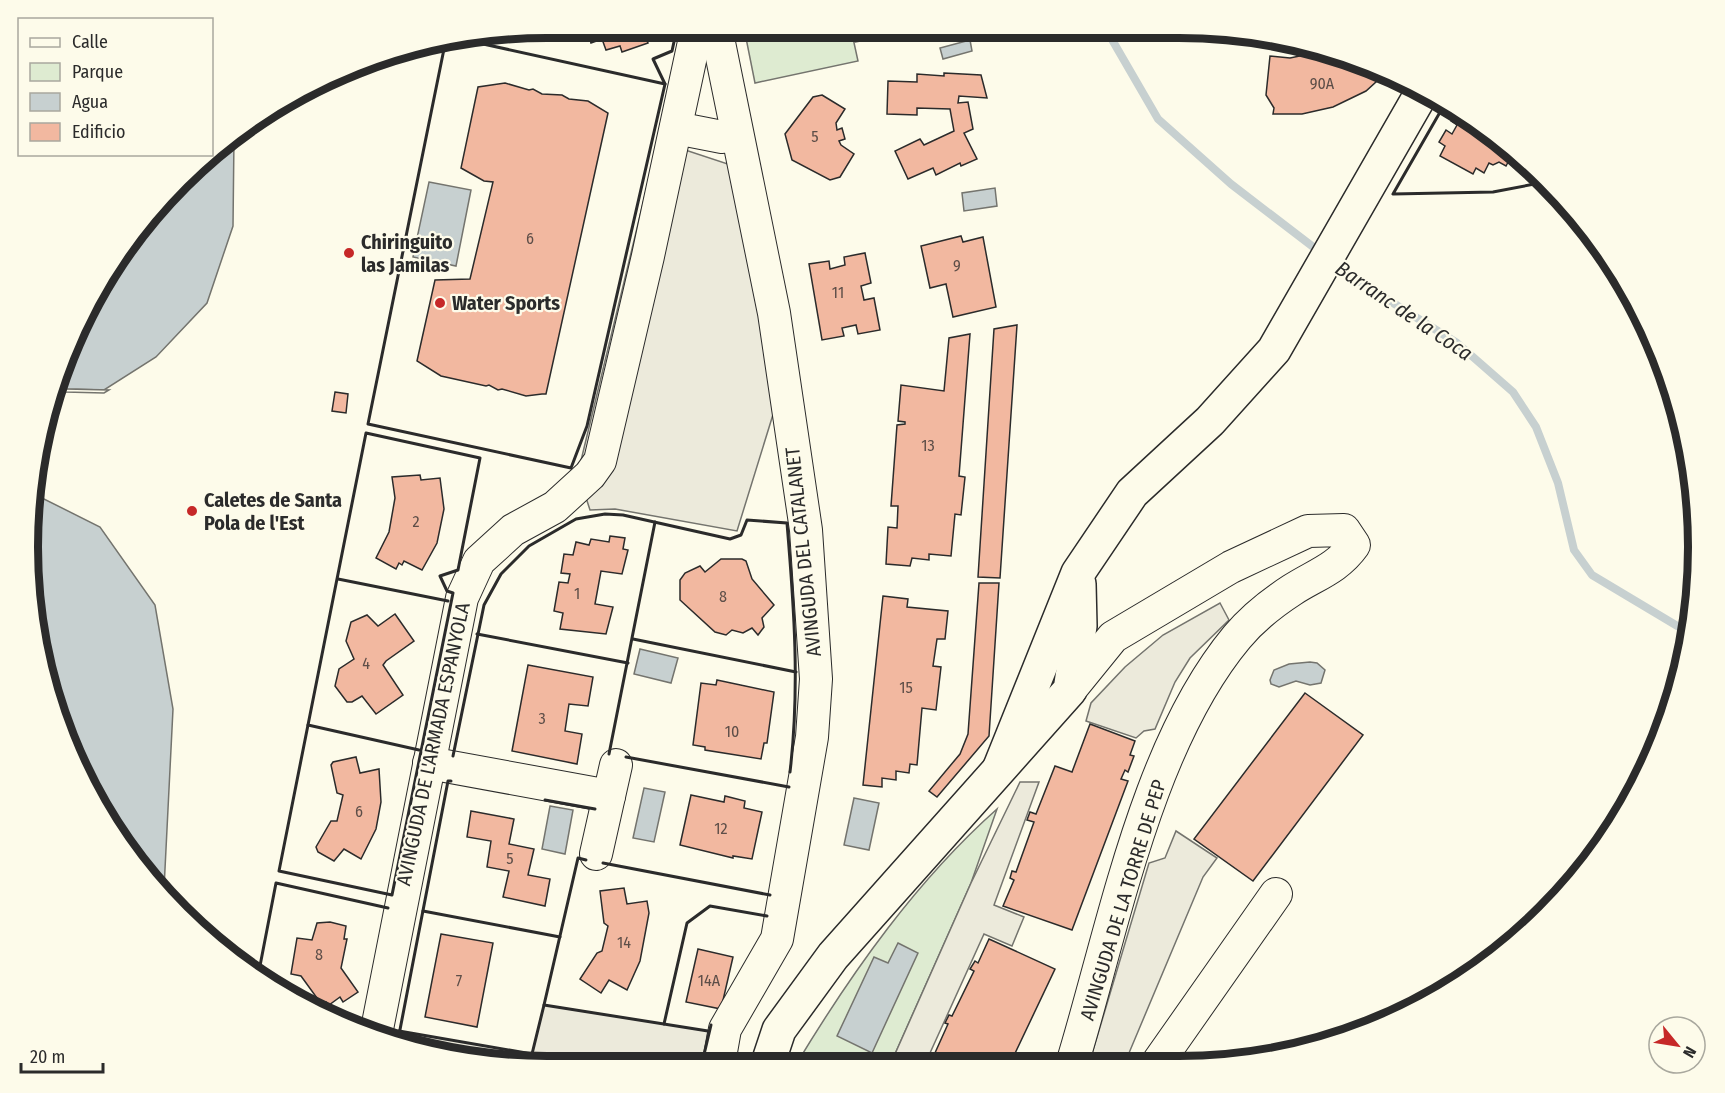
<svg xmlns="http://www.w3.org/2000/svg" width="1725" height="1093" viewBox="0 0 1725 1093" font-family="'Fira Sans Condensed',sans-serif">
<rect width="100%" height="100%" fill="#fdfbea"/>
<!-- green -->
<g fill="#deebd1" stroke="#74746e" stroke-width="1.5">
<polygon points="744,28 851,29 858,61 755,83"/>
<path d="M997 809 971 883 891 1063H797C852 972 917 880 997 809Z"/>
</g>
<!-- parking -->
<g fill="#eceadb" stroke="#74746e" stroke-width="1.5">
<polygon points="852,29 888,29 890,35 855,42"/>
<polygon points="658,141 743,169 784,379 737,531 615,509 590,510 578,473"/>
<polygon points="1220,603 1229,620 1190,658 1175,682 1155,729 1144,731 1136,738 1086,721 1091,703 1125,667 1163,635"/>
<polygon points="1020,782 1039,782 994,905 1024,917 1012,946 984,934 925,1064 891,1063 971,883"/>
<polygon points="1176,831 1217,858 1203,877 1129,1053 1122,1064 1089,1064 1149,863 1165,858"/>
<polygon points="544,1005 708,1031 702,1063 479,1062 398,1040 399,1031 532,1054"/>
</g>
<!-- water -->
<g fill="#c7d0d0" stroke="#74746e" stroke-width="1.5">
<polygon points="970,40 972,51 943,59 940,48"/>
<polygon points="234,137 233,226 207,303 156,357 104,390 66,389 54,381 135,230"/>
<polygon points="429,182 471,190 456,266 413,257"/>
<polygon points="995,188 997,206 964,211 962,193"/>
<polygon points="32,495 38,496 100,527 155,605 173,709 164,889 97,807 45,681 28,513"/>
<polygon points="640,649 678,658 671,683 634,674"/>
<polygon points="1310,662 1317,663 1325,670 1321,683 1310,685 1296,681 1279,687 1271,684 1270,680 1274,670 1289,664"/>
<polygon points="644,788 665,792 654,842 633,838"/>
<polygon points="854,798 879,803 869,850 844,845"/>
<polygon points="550,806 573,810 565,854 542,849"/>
<polygon points="898,943 918,953 872,1053 837,1036 874,957 888,963"/>
</g>
<!-- pier -->
<polygon fill="#fdfbea" stroke="#74746e" stroke-width="1.5" points="54,381 66,389 109,390 104,393 65,392 54,384"/>
<g fill="none" stroke-linecap="round" stroke-linejoin="round">
<!-- stream -->
<g stroke="#c7d0d0" stroke-width="8">
<polyline points="1107,31 1158,119 1231,184 1321,253"/>
<polyline points="1331,261 1350,276 1457,343 1513,392 1536,427 1558,483 1574,550 1592,575 1689,633"/>
</g>
</g>
<!-- building -->
<g fill="#f2b8a0" stroke="#2b2b2b" stroke-width="1.5">
<polygon points="586,27 651,28 653,33 646,36 648,43 622,52 620,46 606,50 602,39 591,43"/>
<polygon points="890,29 919,29 911,31 912,35 892,39"/>
<polygon points="1319,52 1378,67 1387,72 1366,91 1333,107 1302,114 1273,114 1274,108 1266,95 1270,56 1290,58"/>
<polygon points="944,73 981,75 987,98 959,96 958,103 968,102 973,129 964,133 977,159 961,166 960,163 936,175 933,168 908,179 895,151 920,139 924,145 954,131 950,109 917,108 917,115 887,114 888,81 917,82 917,74 944,76"/>
<polygon points="505,83 529,90 533,89 542,94 562,95 569,99 588,101 608,113 546,394 542,394 526,396 502,389 498,390 489,385 486,386 441,376 417,361 435,280 470,279 493,182 484,181 461,168 478,87"/>
<polygon points="822,95 845,109 836,123 837,130 842,128 845,139 839,141 841,145 854,154 840,177 830,180 792,160 785,134 813,97"/>
<polygon points="1454,114 1492,138 1488,145 1499,152 1503,145 1514,151 1506,166 1499,162 1493,165 1489,163 1484,173 1476,168 1473,174 1440,156 1445,146 1439,142 1446,130 1452,134 1457,125 1451,121"/>
<polygon points="961,236 963,242 983,237 996,307 953,317 946,284 930,288 921,246"/>
<polygon points="865,253 871,283 861,286 864,300 874,298 880,330 858,334 856,325 842,328 844,336 822,340 809,264 829,261 830,269 845,265 844,257"/>
<polygon points="1017,325 1000,578 978,577 994,329"/>
<polygon points="970,334 959,476 965,477 961,515 955,514 951,556 929,554 929,560 912,558 910,566 886,564 888,527 897,528 898,506 891,506 897,425 905,424 905,422 898,421 901,385 944,391 949,338"/>
<polygon points="335,392 348,394 346,413 332,411"/>
<polygon points="420,475 421,480 440,478 444,509 437,543 422,570 404,561 402,565 399,563 396,569 376,558 389,532 395,498 392,477"/>
<polygon points="610,536 625,538 623,549 628,550 622,574 601,571 595,604 613,607 606,634 560,629 563,613 554,611 559,582 568,583 570,574 561,573 564,554 573,555 576,542 589,545 591,539 609,542"/>
<polygon points="721,559 742,559 746,561 752,579 774,605 762,618 764,627 758,635 752,628 743,633 732,630 726,635 715,632 680,600 680,580 685,573 700,566 705,572"/>
<polygon points="979,583 999,583 989,736 937,797 929,791 960,754 968,734"/>
<polygon points="883,596 908,599 907,607 948,611 945,639 937,639 933,666 941,667 936,710 922,708 917,765 910,764 909,773 896,771 896,780 882,778 882,787 863,785"/>
<polygon points="395,614 414,641 386,661 383,665 403,695 376,714 362,696 352,702 347,702 335,686 339,669 354,659 346,641 351,622 367,615 378,626"/>
<polygon points="528,665 593,677 588,706 569,704 565,731 582,734 577,764 512,751"/>
<polygon points="717,680 774,692 767,743 764,743 761,759 705,750 705,747 693,745 701,683 716,685"/>
<polygon points="1305,693 1363,735 1253,881 1194,839"/>
<polygon points="1090,724 1135,741 1130,755 1134,756 1128,772 1125,770 1121,779 1128,781 1072,930 1003,906 1014,880 1010,878 1012,871 1016,872 1034,822 1027,820 1030,812 1036,814 1055,766 1072,772"/>
<polygon points="356,757 360,773 379,769 381,802 376,829 361,859 344,849 334,861 318,852 316,847 331,821 337,821 343,795 337,793 331,765 333,762"/>
<polygon points="691,795 724,802 725,796 745,801 744,808 762,812 752,859 733,856 733,858 680,845"/>
<polygon points="471,811 514,819 509,844 534,849 528,875 550,879 545,906 503,897 509,871 487,867 491,841 467,837"/>
<polygon points="624,888 627,904 647,901 649,913 640,961 627,990 609,980 601,993 580,979 597,953 602,951 608,926 604,923 600,891"/>
<polygon points="330,922 346,926 344,939 347,939 341,968 358,992 343,1002 340,997 329,1005 326,1002 322,1005 301,976 291,974 297,938 312,940 317,923"/>
<polygon points="441,934 493,943 477,1027 425,1017"/>
<polygon points="989,939 1055,969 1010,1064 930,1064 948,1024 945,1023 949,1015 952,1016 974,971 970,969 975,961 978,963"/>
<polygon points="698,949 733,957 721,1009 686,1002"/>
</g>
<g fill="none" stroke-linecap="round" stroke-linejoin="round">
<defs>
<g id="minor">
<polyline points="716,28 774,313 806,530 816,679 812,737 777,939 725,1029 719,1063"/>
<polyline points="676,128 722,137 736,131"/>
<path d="M1070 690 1113 637 1231 567 1308 531 1344 530 1354 545C1337 569 1315 575 1292 590 1272 603 1252 619 1237 637 1146 746 1113 930 1072 1064"/>
<polyline points="429,763 609,796"/>
<polyline points="596,854 616,765"/>
<polyline points="376,1034 462,598 479,561 513,530 555,507 590,475 600,461 648,256 697,28"/>
<polyline points="1156,1065 1276,894"/>
</g>
<g id="major">
<polyline points="1000,767 1078,573 1132,493 1210,421 1274,350 1421,94"/>
<polyline points="768,1063 779,1030 833,956 1070,690 1080,626 1079,584"/>
</g>
</defs>
<!-- minor casing -->
<use href="#minor" stroke="#2b2b2b" stroke-width="34"/>
<!-- major casing -->
<use href="#major" stroke="#2b2b2b" stroke-width="36"/>
<!-- minor -->
<use href="#minor" stroke="#fdfbea" stroke-width="32"/>
<!-- major -->
<use href="#major" stroke="#fdfbea" stroke-width="33"/>
<!-- wall -->
<g stroke="#2b2b2b" stroke-width="3">
<polyline points="445,44 368,424 571,468 587,426 665,84 465,40"/>
<polyline points="665,84 653,59 672,51 677,28"/>
<polyline points="1443,107 1393,194 1493,192 1545,182"/>
<polygon points="366,433 480,458 458,570 440,576 447,591 453,593 392,895 279,871"/>
<polyline points="338,579 448,601"/>
<polyline points="477,634 628,663"/>
<polyline points="633,639 796,672"/>
<polyline points="308,725 419,750"/>
<polyline points="609,754 655,522"/>
<path d="M453 756 484 605 501 574 529 546 576 519 605 514 623 515 730 539 741 535 747 520 787 523C794 606 800 688 790 772"/>
<polyline points="626,757 789,787"/>
<polyline points="545,800 595,809"/>
<polyline points="603,863 770,895"/>
<polyline points="423,911 560,937"/>
<polyline points="259,971 276,883 388,908"/>
<polyline points="544,1005 578,858 586,860"/>
<polyline points="664,1024 687,923 710,906 767,916"/>
<polyline points="399,1031 532,1054 544,1005 708,1031"/>
<polyline points="398,1040 448,781 451,781"/>
<polyline points="702,1063 711,1025"/>
</g>
</g>
<!-- markers -->
<g fill="#c62828" stroke="#fdfbea" stroke-width="2">
<circle cx="349" cy="253" r="6"/>
<circle cx="440" cy="303" r="6"/>
<circle cx="192" cy="511" r="6"/>
</g>
<g text-anchor="middle" stroke-width="4.5" stroke-linejoin="round" paint-order="stroke">
<!-- number labels -->
<g font-size="16" fill="#5d4e48">
<text x="1322" y="89">90A</text>
<text x="815" y="142">5</text>
<text x="530" y="244">6</text>
<text x="957" y="271">9</text>
<text x="838" y="298">11</text>
<text x="928" y="451">13</text>
<text x="416" y="527">2</text>
<text x="577" y="599">1</text>
<text x="723" y="602">8</text>
<text x="366" y="669">4</text>
<text x="906" y="693">15</text>
<text x="542" y="724">3</text>
<text x="732" y="737">10</text>
<text x="359" y="817">6</text>
<text x="721" y="834">12</text>
<text x="510" y="864">5</text>
<text x="624" y="948">14</text>
<text x="319" y="960">8</text>
<text x="459" y="986">7</text>
<text x="709" y="986">14A</text>
</g>
<!-- poi labels -->
<g font-size="20" font-weight="bold" fill="#2b2b2b" stroke="#fdfbea" text-anchor="start">
<text x="361" y="249">Chiringuito<tspan x="361" dy="23">las Jamilas</tspan></text>
<text x="452" y="310">Water Sports</text>
<text x="204" y="507">Caletes de Santa<tspan x="204" dy="23">Pola de l'Est</tspan></text>
</g>
<!-- street labels -->
<g font-size="20" fill="#2b2b2b" stroke="#fdfbea">
<text transform="translate(803 552) rotate(-96)" y="7">AVINGUDA DEL CATALANET</text>
<text transform="translate(433 744) rotate(-78)" y="7">AVINGUDA DE L'ARMADA ESPANYOLA</text>
<text transform="translate(1123 900) rotate(-73)" y="7">AVINGUDA DE LA TORRE DE PEP</text>
</g>
<!-- water labels -->
<g font-size="21" font-style="italic" fill="#2b2b2b" stroke="#fdfbea">
<text transform="translate(1404 311) rotate(34)" y="7">Barranc de la Coca</text>
</g>
</g>
<!-- crop -->
<path d="M0 0H1725V1093H0ZM547 38H1179A509 509 0 0 1 1688 547V547A509 509 0 0 1 1179 1056H547A509 509 0 0 1 38 547V547A509 509 0 0 1 547 38Z" fill="#fdfbea" fill-rule="evenodd"/>
<path fill="none" stroke="#2b2b2b" stroke-width="8" d="M547 38H1179A509 509 0 0 1 1688 547V547A509 509 0 0 1 1179 1056H547A509 509 0 0 1 38 547V547A509 509 0 0 1 547 38Z"/>
<!-- legend -->
<rect x="18" y="18" width="195" height="138" fill="#fdfbea" stroke="#a9a89e" stroke-width="1.5"/>
<rect x="30" y="38" width="30" height="9" fill="#fdfbea" stroke="#a9a89e" stroke-width="1.5"/>
<text x="72" y="48" font-size="18" fill="#2b2b2b">Calle</text>
<rect x="30" y="63" width="30" height="18" fill="#deebd1" stroke="#a9a89e" stroke-width="1.5"/>
<text x="72" y="78" font-size="18" fill="#2b2b2b">Parque</text>
<rect x="30" y="93" width="30" height="18" fill="#c7d0d0" stroke="#a9a89e" stroke-width="1.5"/>
<text x="72" y="108" font-size="18" fill="#2b2b2b">Agua</text>
<rect x="30" y="123" width="30" height="18" fill="#f2b8a0" stroke="#a9a89e" stroke-width="1.5"/>
<text x="72" y="138" font-size="18" fill="#2b2b2b">Edificio</text>
<!-- north arrow -->
<g transform="translate(1677 1045) rotate(120)"><circle r="28" fill="#fdfbea" stroke="#a9a89e" stroke-width="1.5"/>
<path d="M0-4.5L10 22L0 15L-10 22Z" fill="#c62828"/>
<text y="-9" font-size="16" font-weight="bold" text-anchor="middle" fill="#2b2b2b">N</text>
</g>
<!-- scale -->
<path d="M21 1063v9h82v-9" fill="none" stroke="#2b2b2b" stroke-width="3"/>
<text x="30" y="1063" font-size="18" fill="#2b2b2b" stroke="#fdfbea" stroke-width="4.5" paint-order="stroke">20 m</text>
</svg>
